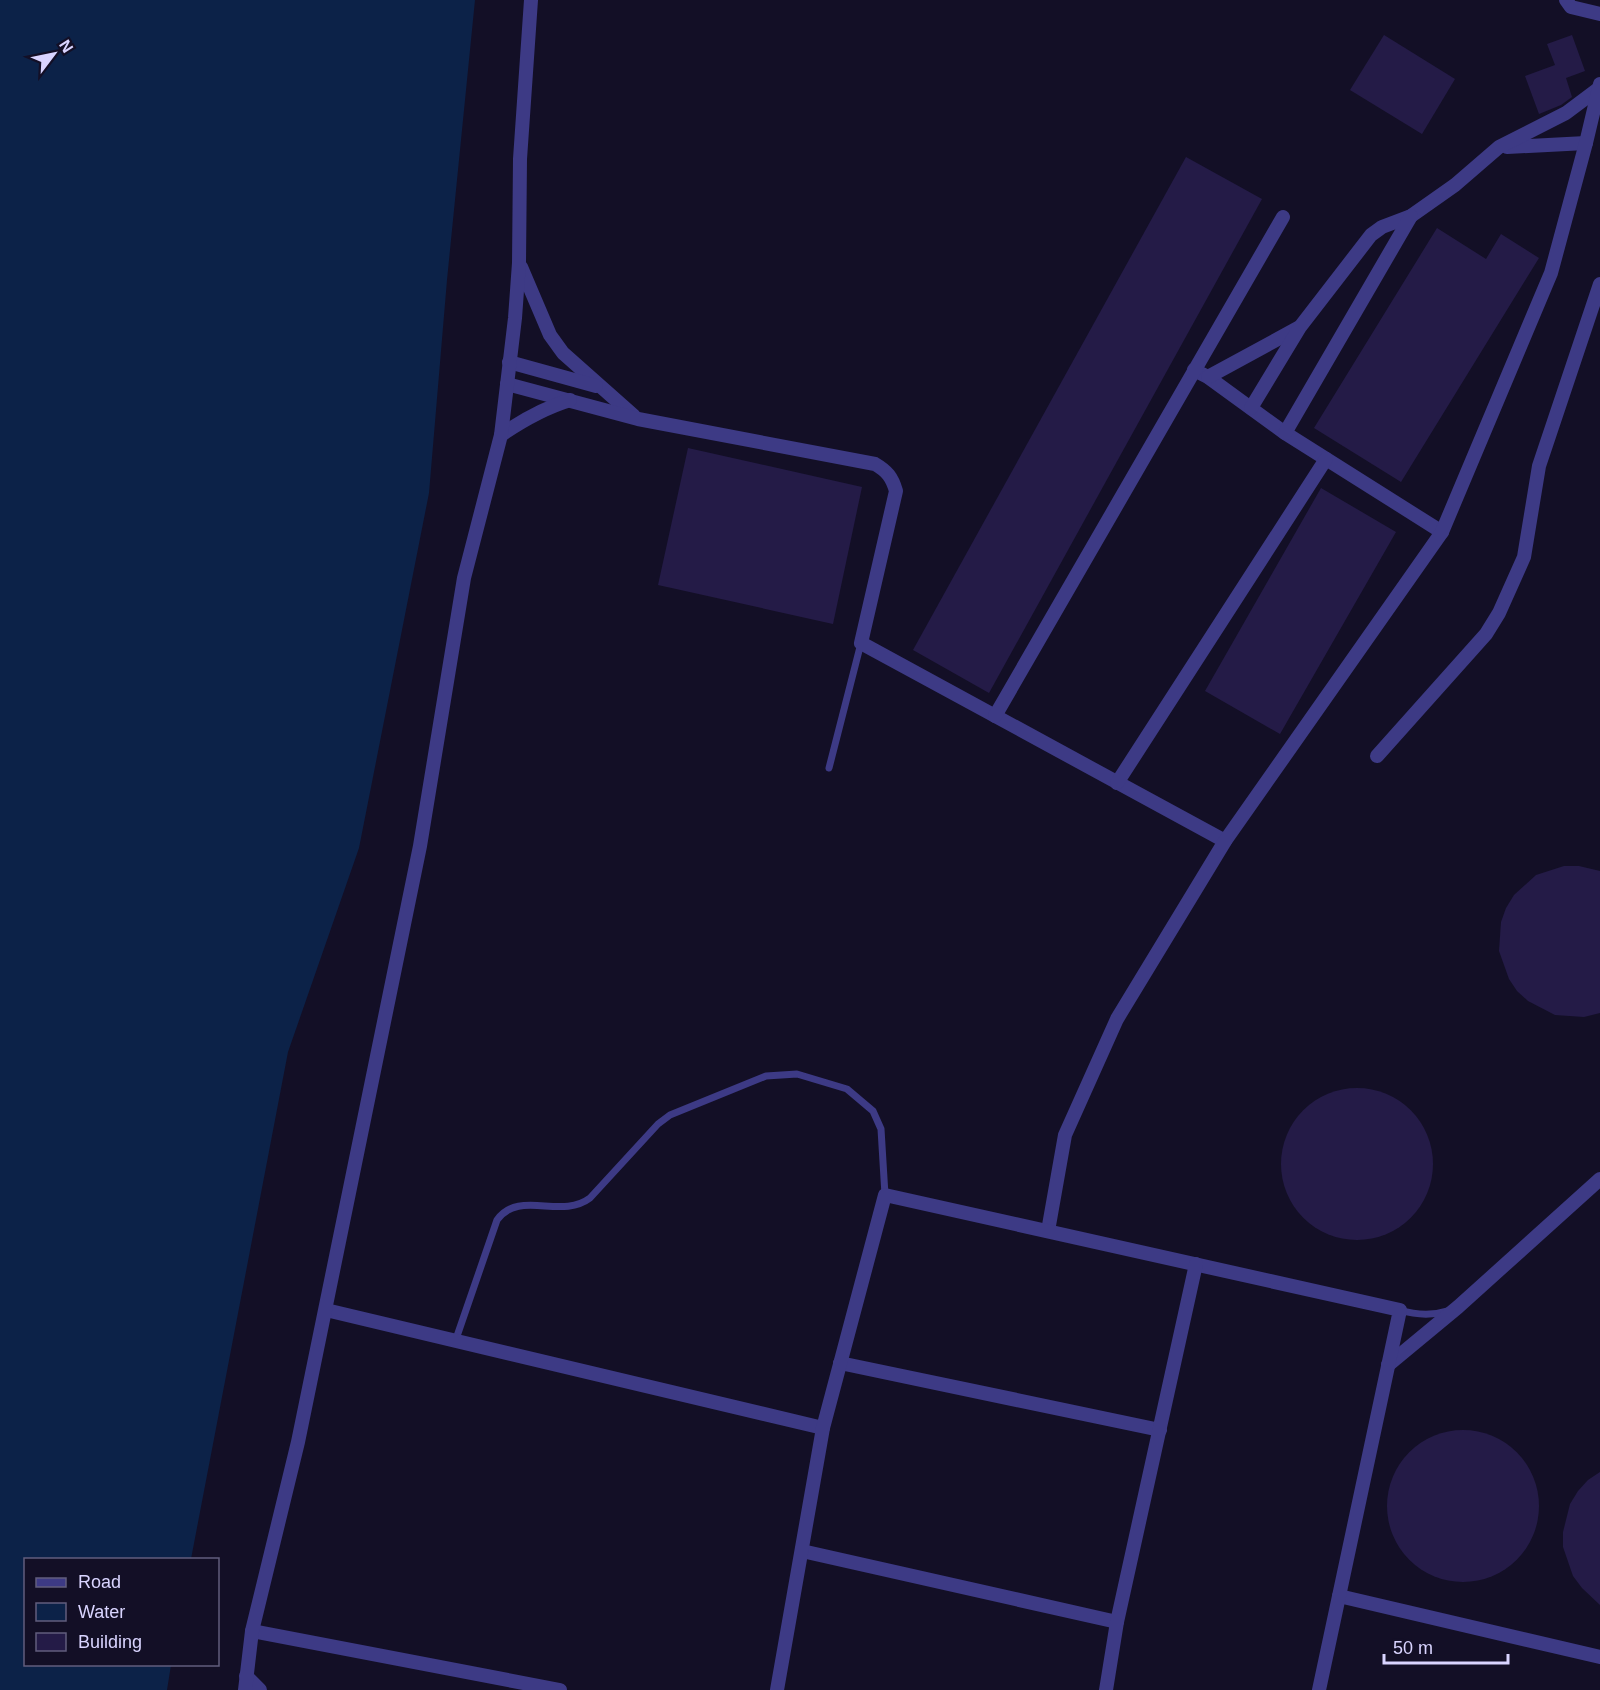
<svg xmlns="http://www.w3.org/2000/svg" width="1600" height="1690" viewBox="0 0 1600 1690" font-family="Helvetica,sans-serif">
<rect width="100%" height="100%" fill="#130f26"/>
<!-- water -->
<polygon fill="#0c2248" points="0,0 475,0 447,280 429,493 359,848 288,1052 191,1559 26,1560 26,1664 171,1665 167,1690 0,1690"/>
<!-- building -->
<g fill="#241b47">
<polygon points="1384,35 1455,79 1422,134 1350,90"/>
<polygon points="1572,35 1585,71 1566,78 1572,97 1561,105 1539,114 1525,76 1555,65 1547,44"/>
<polygon points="1186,157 1262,199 989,693 913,650"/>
<polygon points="1437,228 1486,259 1501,234 1539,258 1401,482 1314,428"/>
<polygon points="688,448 862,487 833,624 658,585"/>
<polygon points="1321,488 1396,532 1280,734 1205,691"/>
<polygon points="1564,866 1579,866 1600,871 1600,1013 1584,1017 1555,1015 1528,1001 1517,991 1509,979 1499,951 1501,922 1506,908 1514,895 1536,875"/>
<circle cx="1357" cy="1164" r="76"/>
<circle cx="1463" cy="1506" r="76"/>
<polygon points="1600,1472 1600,1605 1582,1588 1573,1576 1563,1547 1563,1532 1570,1504 1578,1491 1588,1480"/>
</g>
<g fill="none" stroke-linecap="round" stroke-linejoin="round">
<!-- lane -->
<g stroke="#3d3a85" stroke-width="7">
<polyline points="829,768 861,643"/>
<path d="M1400 1310C1416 1315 1431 1316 1447 1311"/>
<path d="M456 1339 497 1220C519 1189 561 1220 590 1198L658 1124 670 1115 766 1076 797 1074 847 1089 873 1111 881 1129 885 1195"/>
</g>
<!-- street -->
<g stroke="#3d3a85" stroke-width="14">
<polyline points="1566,0 1571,7 1600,14"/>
<polyline points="1507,147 1586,143"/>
<polyline points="521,267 550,335 563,353 634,416"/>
<polyline points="509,362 596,386"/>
<polyline points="1194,370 1208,377 1285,433 1442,532"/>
<polyline points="1208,377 1298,328"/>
<path d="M507 384 638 419 875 464C887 471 892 477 896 491L861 643 1225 841"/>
<polyline points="1251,408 1300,327 1371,235 1382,227 1411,216 1455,185 1499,147 1566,113 1598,89"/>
<polyline points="1285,433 1411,216"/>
<path d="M501 435C523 420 544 408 570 400"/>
<polyline points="995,716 1283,217"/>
<polyline points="1377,756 1486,634 1499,613 1524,557 1539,466 1600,284"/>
<polyline points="1117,783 1326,459"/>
<polyline points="1048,1231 1065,1135 1117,1019 1225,841 1442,532 1551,273 1586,143 1600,84"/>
<polyline points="326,1310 823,1428"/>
<polyline points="840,1363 1160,1430"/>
<polyline points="1388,1365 1458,1307 1600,1179"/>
<polyline points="802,1551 1117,1622"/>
<polyline points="1339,1596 1600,1657"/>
<polyline points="252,1631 560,1690"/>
<polyline points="246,1676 260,1690"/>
<polyline points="245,1690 252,1631 298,1442 420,846 464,578 501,435 515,318 519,263 520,159 531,0"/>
<polyline points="777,1690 823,1428 885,1195 1400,1310 1319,1690"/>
<polyline points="1106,1690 1117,1622 1196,1264"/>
</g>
</g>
<!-- legend -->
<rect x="24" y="1558" width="195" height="108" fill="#130f26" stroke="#625e7d" stroke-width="1.5"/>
<rect x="36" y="1578" width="30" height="9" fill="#3d3a85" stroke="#625e7d" stroke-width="1.5"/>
<text x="78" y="1588" font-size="18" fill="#d9d4ff">Road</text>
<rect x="36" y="1603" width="30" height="18" fill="#0c2248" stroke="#625e7d" stroke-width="1.5"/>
<text x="78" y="1618" font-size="18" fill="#d9d4ff">Water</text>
<rect x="36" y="1633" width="30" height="18" fill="#241b47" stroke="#625e7d" stroke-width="1.5"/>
<text x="78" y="1648" font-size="18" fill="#d9d4ff">Building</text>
<!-- north arrow -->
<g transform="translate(54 54) rotate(58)" stroke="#130f26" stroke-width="4.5" paint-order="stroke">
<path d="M0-4.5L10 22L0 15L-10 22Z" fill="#d9d4ff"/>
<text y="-9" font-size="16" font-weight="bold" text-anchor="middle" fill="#d9d4ff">N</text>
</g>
<!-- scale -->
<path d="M1384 1654v9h124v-9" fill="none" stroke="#d9d4ff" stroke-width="3"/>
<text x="1393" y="1654" font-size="18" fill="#d9d4ff" stroke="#130f26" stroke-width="4.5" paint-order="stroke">50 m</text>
</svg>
